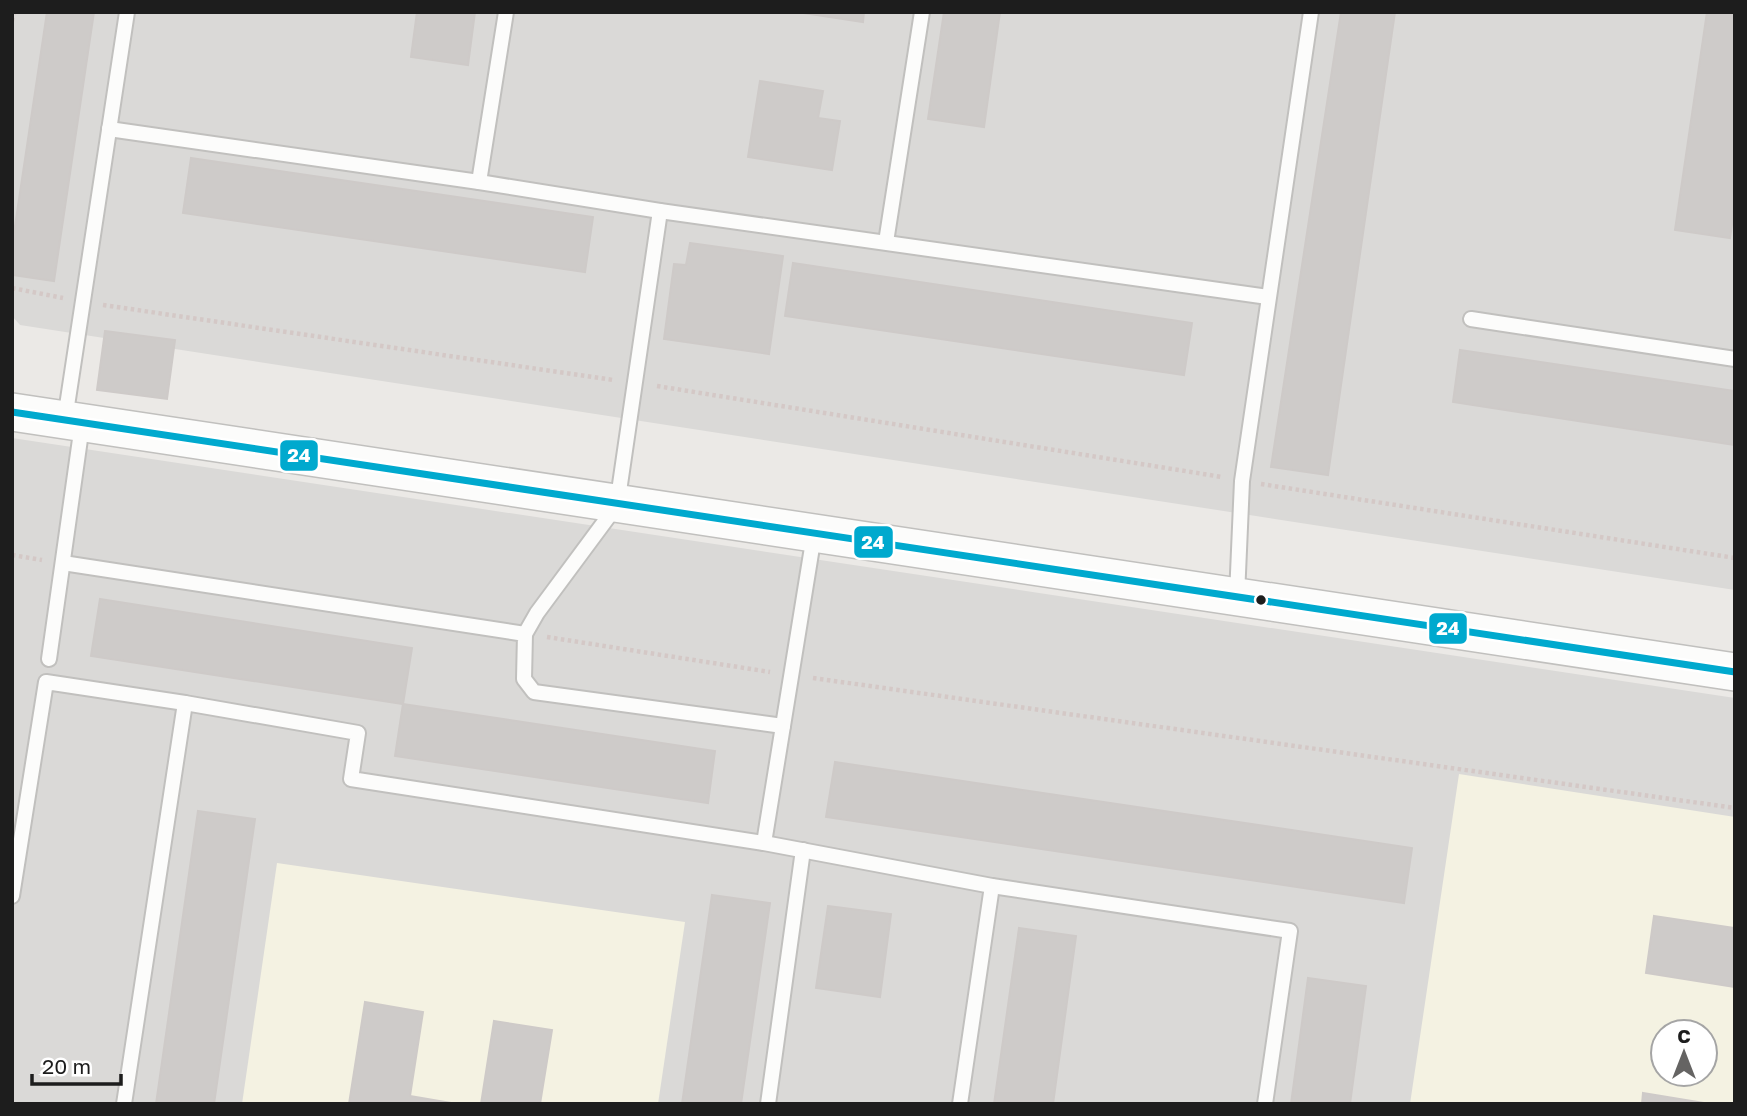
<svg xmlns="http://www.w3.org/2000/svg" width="1747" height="1116" viewBox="0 0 1747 1116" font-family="'Golos Text',sans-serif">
<rect width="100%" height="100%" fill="#ebe9e6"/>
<!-- residential -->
<g fill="#dad9d7" fill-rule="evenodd">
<polygon points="12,12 1735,12 1735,590 20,325 12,316"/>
<path d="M12 438 1735 698V1104H12ZM1663 1032H1705V1074H1663Z"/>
</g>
<!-- education -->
<g fill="#f4f2e2" fill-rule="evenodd">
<path d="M1459 774 1735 817V1104H1410ZM1663 1032H1705V1074H1663Z"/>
<polygon points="277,863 685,922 658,1104 242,1104"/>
</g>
<!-- building -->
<g fill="#cecbc9" stroke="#cecac8" stroke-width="2">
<polygon points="47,12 94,12 54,281 12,275 12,246"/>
<polygon points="417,12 475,12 468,65 411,57"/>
<polygon points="797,12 864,12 863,22"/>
<polygon points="944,12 1000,12 984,127 928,119"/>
<polygon points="1341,12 1395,12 1328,475 1271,467"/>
<polygon points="1707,12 1735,12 1735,205 1730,238 1675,230"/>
<polygon points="760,81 823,91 818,118 840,121 832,170 748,157"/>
<polygon points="191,158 593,217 585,272 183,213"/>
<polygon points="690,243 783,256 769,354 664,339 674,264 686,265"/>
<polygon points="793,263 1192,323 1184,375 785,316"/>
<polygon points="105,331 175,340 167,399 97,390"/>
<polygon points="1460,350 1735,391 1735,445 1453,402"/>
<polygon points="100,599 412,648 403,704 91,656"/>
<polygon points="403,704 715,751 708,803 395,756"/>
<polygon points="835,762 1412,848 1404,903 826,817"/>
<polygon points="198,811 255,819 214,1104 156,1104"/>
<polygon points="712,895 770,903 741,1104 682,1104"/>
<polygon points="828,906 891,914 880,997 816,988"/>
<polygon points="1654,916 1735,928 1735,987 1646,973"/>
<polygon points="1019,928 1076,936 1053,1104 994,1104"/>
<polygon points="1308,978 1366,986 1350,1104 1291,1104"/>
<polygon points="365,1002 423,1012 410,1096 457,1104 349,1104"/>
<polygon points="494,1021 552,1030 540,1104 481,1104"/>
<polygon points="1643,1093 1710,1104 1642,1104"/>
</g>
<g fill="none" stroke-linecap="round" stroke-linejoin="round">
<defs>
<g id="service">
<polyline points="506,12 479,182 660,211"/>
<polyline points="109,129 479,182"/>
<polyline points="886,242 922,12"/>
<polyline points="1471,319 1735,359"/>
<polyline points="65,419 127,12"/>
<polyline points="63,563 525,634 524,679 534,692 783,726"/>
<polyline points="1237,596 1242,481 1311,12"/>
<polyline points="525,634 537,613 617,505 660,211 1268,297"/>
<polyline points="49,659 82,425"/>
<polyline points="764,843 814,535"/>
<polyline points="12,896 46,682 185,703"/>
<polyline points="124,1104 185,703 358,733 351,779 764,843 992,886 1290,931 1265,1104"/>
<polyline points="768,1104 803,850"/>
<polyline points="960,1104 992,886"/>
</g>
<polyline id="tertiary" points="12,412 1735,672"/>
</defs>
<!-- service casing -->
<use href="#service" stroke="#c1c0be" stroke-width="18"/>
<!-- tertiary casing -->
<use href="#tertiary" stroke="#c1c0be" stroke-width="40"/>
<!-- path -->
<g stroke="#d4c8c6" stroke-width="4.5" stroke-dasharray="3.5 3.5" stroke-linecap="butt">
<polyline points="12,21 14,12"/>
<polyline points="12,288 63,298"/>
<polyline points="103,305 613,380"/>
<polyline points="657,386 1222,477"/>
<polyline points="1261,484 1735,558"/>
<polyline points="12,555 42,560"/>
<polyline points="547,637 770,672"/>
<polyline points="813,678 1735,808"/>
</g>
<!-- service -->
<use href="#service" stroke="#fcfcfb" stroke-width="14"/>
<!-- tertiary -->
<use href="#tertiary" stroke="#fcfcfb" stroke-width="37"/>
<defs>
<polyline id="bus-1" points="12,412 1735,672"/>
</defs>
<!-- bus-1 casing -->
<use href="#bus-1" stroke="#fff" stroke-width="12"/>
<!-- bus-1 -->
<use href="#bus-1" stroke="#00a9ce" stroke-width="7"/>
</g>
<!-- markers -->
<circle fill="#1d1d1d" stroke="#fff" stroke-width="2.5" cx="1261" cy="600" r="6"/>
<g stroke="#fff" stroke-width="2.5">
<rect x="279" y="439" width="40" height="33" rx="7" fill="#00a9ce"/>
<rect x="853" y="525" width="41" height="34" rx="7" fill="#00a9ce"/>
<rect x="1428" y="612" width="40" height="33" rx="7" fill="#00a9ce"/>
</g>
<g font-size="19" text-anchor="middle" font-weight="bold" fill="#fff">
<text x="299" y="462">24</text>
<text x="873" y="549">24</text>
<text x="1448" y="635">24</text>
</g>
<!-- border -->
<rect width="1747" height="1116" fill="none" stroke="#1d1d1d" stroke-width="28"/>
<!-- north arrow -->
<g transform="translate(1684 1053)"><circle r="33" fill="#ffffff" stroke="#a5a5a5" stroke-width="2"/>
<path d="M0-5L12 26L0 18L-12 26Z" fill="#656463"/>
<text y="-10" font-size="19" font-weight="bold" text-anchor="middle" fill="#1d1d1d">С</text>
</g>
<!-- scale -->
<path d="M32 1074v10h89v-10" fill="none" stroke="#1d1d1d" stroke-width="3.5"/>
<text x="42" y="1074" font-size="21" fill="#1d1d1d" stroke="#ffffff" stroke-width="5" paint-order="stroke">20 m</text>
</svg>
